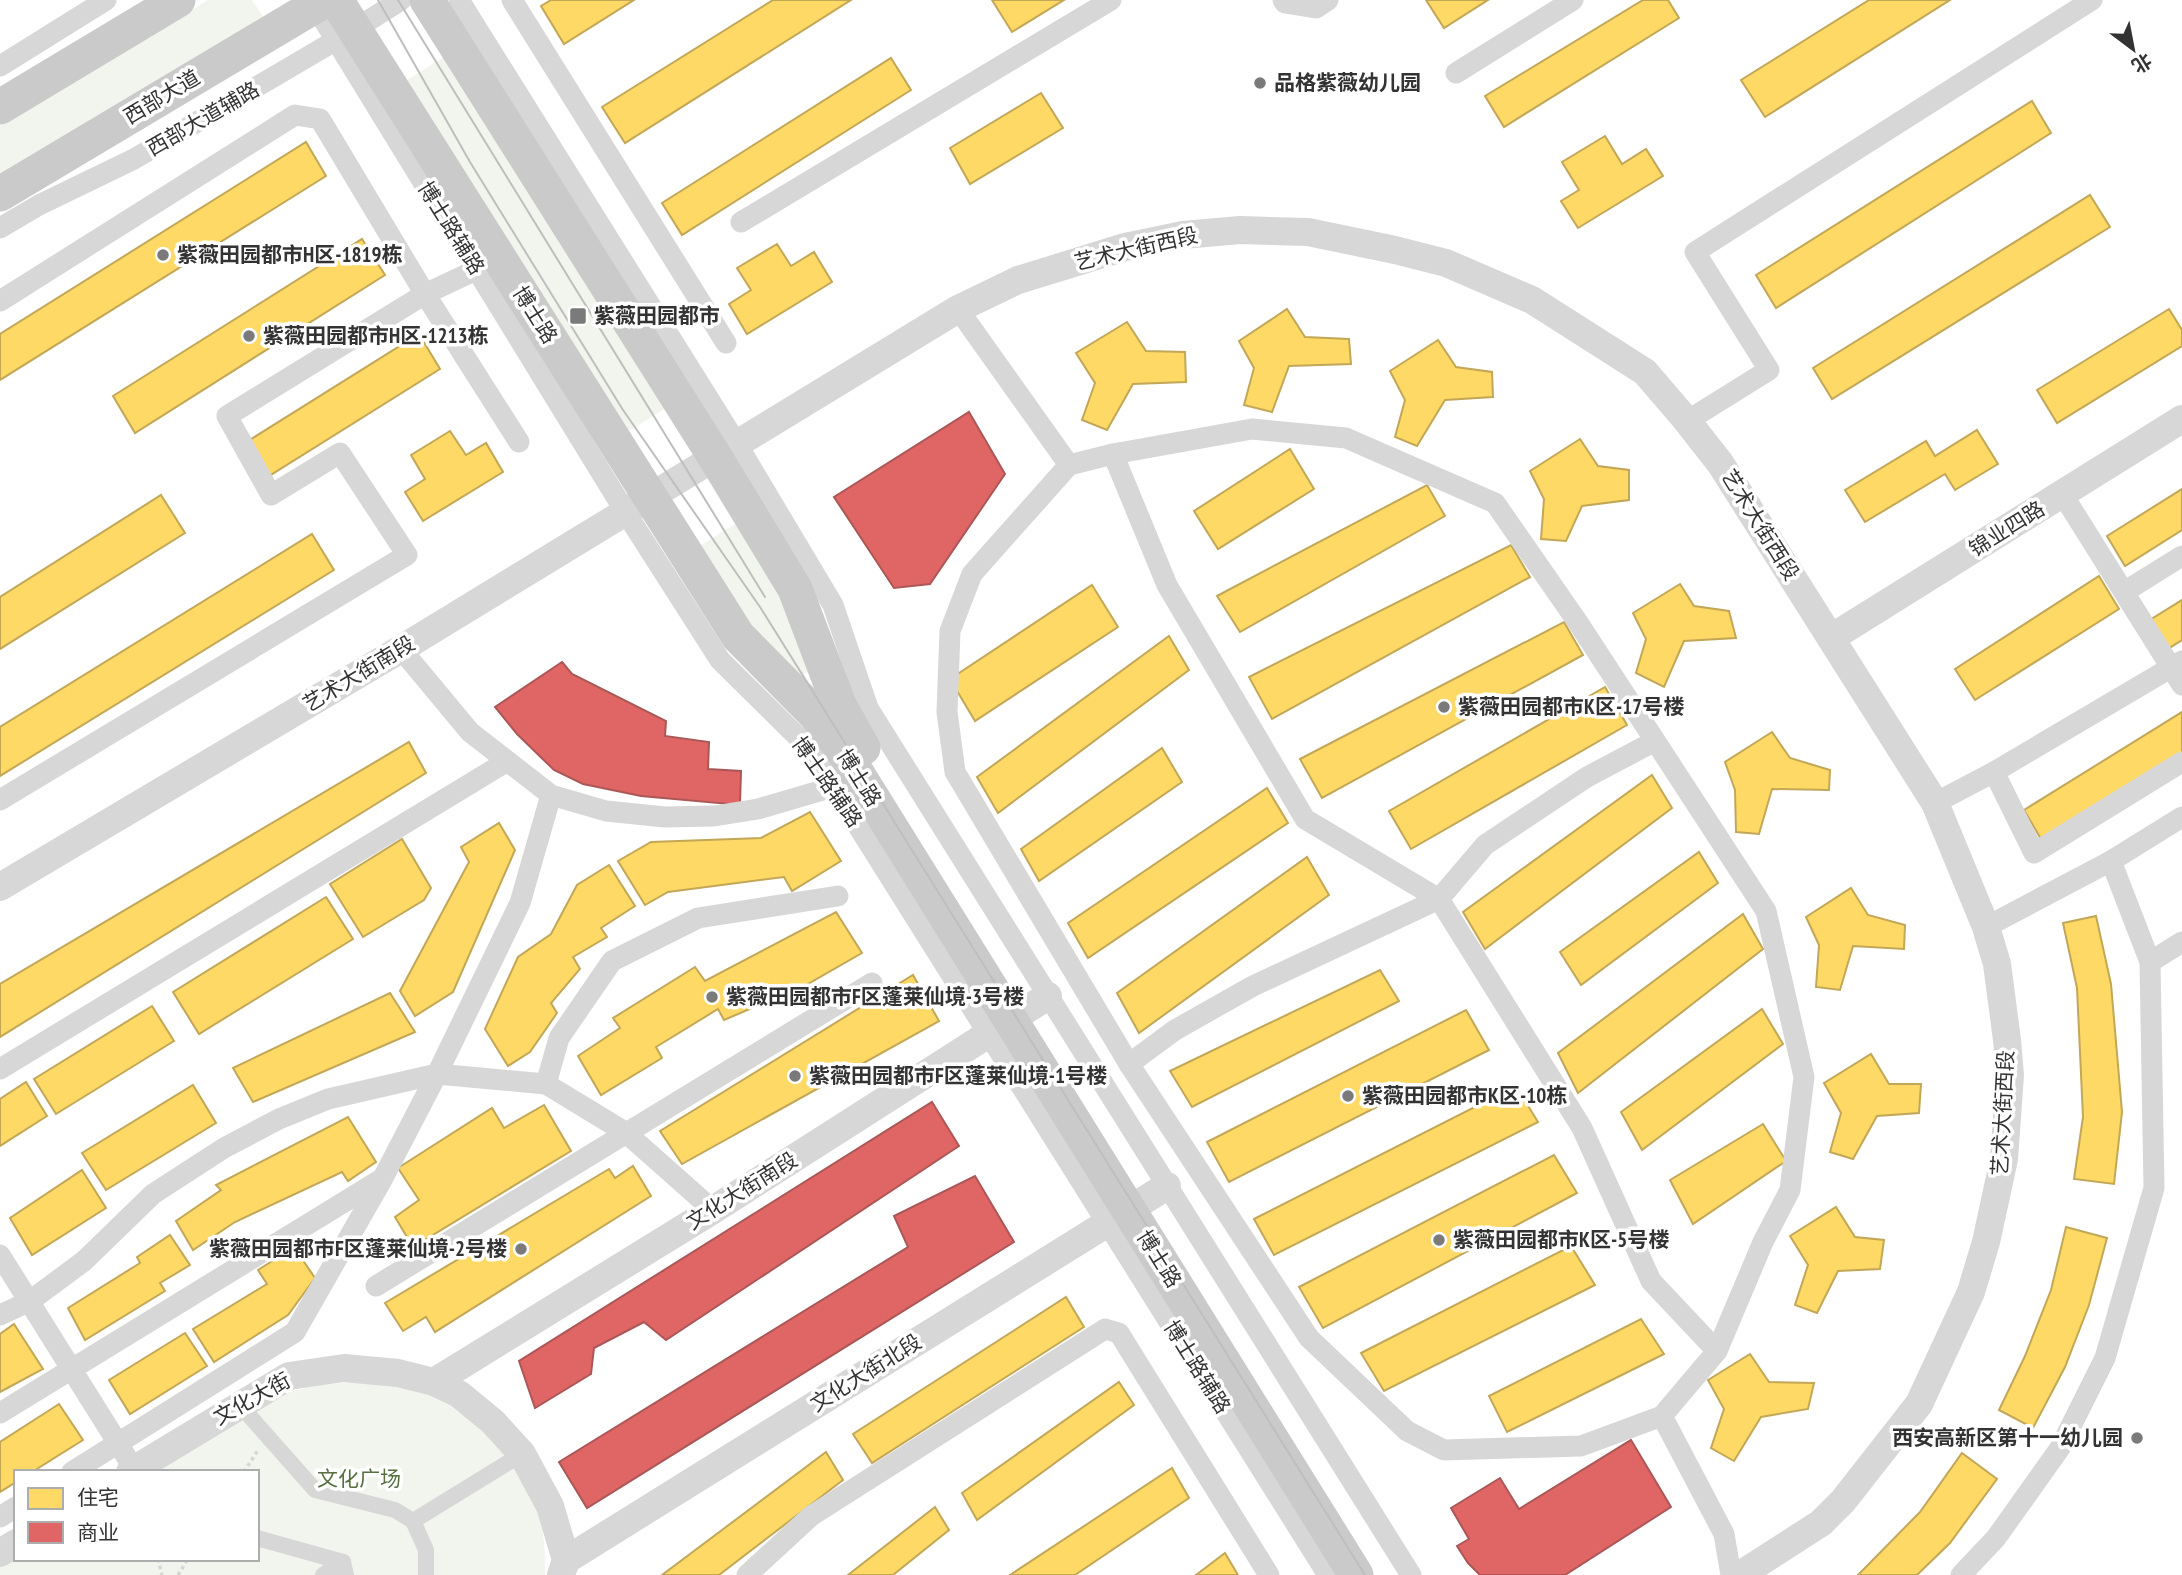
<svg xmlns="http://www.w3.org/2000/svg" width="2182" height="1575" viewBox="0 0 2182 1575" font-family="'PT Sans Narrow','Noto Sans SC',sans-serif">
<rect width="100%" height="100%" fill="#fff"/>
<!-- green -->
<g fill="#f1f5ed">
<polygon points="208,0 252,0 264,18 0,177 0,126"/>
<polygon points="446,56 666,408 627,432 407,80"/>
<polygon points="738,522 779,590 816,667 796,679 762,641 698,547"/>
<path d="M365 1381C384 1384 406 1384 424 1390 474 1407 519 1463 537 1511 545 1532 545 1554 545 1575H0V1567L16 1557V1559H257V1472H154C194 1447 256 1401 301 1389 322 1384 344 1383 365 1381Z"/>
</g>
<!-- homes -->
<g fill="#ffd966" stroke="#c2a757" stroke-width="2">
<polygon points="551,0 634,0 564,44 541,6"/>
<polygon points="773,0 851,0 625,143 602,107"/>
<polygon points="992,0 1064,0 1012,32"/>
<polygon points="1426,0 1488,0 1444,28"/>
<polygon points="1643,0 1668,0 1679,18 1504,127 1485,96"/>
<polygon points="1869,0 1950,0 1765,117 1741,80"/>
<polygon points="891,58 911,90 682,235 662,203"/>
<polygon points="1041,93 1063,128 970,184 950,148"/>
<polygon points="2032,101 2051,133 1776,308 1756,275"/>
<polygon points="1605,136 1622,164 1646,149 1663,176 1578,228 1561,201 1579,190 1562,162"/>
<polygon points="306,142 326,176 0,380 0,334"/>
<polygon points="2090,195 2110,227 1832,399 1813,368"/>
<polygon points="362,239 385,275 135,433 113,396"/>
<polygon points="777,244 791,266 814,252 832,282 747,334 729,304 751,290 737,268"/>
<polygon points="1287,309 1305,337 1349,339 1351,364 1289,366 1272,412 1244,405 1254,368 1239,341"/>
<polygon points="2169,309 2182,330 2182,346 2057,423 2037,390"/>
<polygon points="1127,322 1146,351 1185,352 1186,382 1133,384 1107,430 1082,420 1095,383 1076,353"/>
<polygon points="419,334 440,369 269,476 248,441"/>
<polygon points="1438,340 1456,367 1492,372 1493,397 1445,400 1417,446 1395,437 1405,400 1390,371"/>
<polygon points="1977,430 1998,464 1955,490 1945,474 1865,522 1845,490 1926,441 1935,456"/>
<polygon points="450,431 466,455 486,443 503,472 423,521 405,492 425,479 411,455"/>
<polygon points="1580,439 1598,466 1629,470 1629,500 1582,506 1566,541 1541,539 1544,499 1530,471"/>
<polygon points="1290,449 1314,489 1218,549 1194,511"/>
<polygon points="1427,485 1445,516 1240,632 1217,596"/>
<polygon points="2182,489 2182,530 2125,566 2107,536"/>
<polygon points="161,495 185,533 0,649 0,597"/>
<polygon points="312,534 334,570 0,776 0,727"/>
<polygon points="1511,545 1530,577 1272,719 1249,677"/>
<polygon points="2099,576 2119,609 1975,700 1955,669"/>
<polygon points="1680,584 1694,606 1729,611 1736,638 1684,641 1664,687 1636,673 1646,639 1633,613"/>
<polygon points="1092,585 1118,627 975,721 950,679"/>
<polygon points="2182,600 2182,640 2166,650 2148,621"/>
<polygon points="1564,622 1583,655 1322,798 1300,759"/>
<polygon points="1169,636 1189,670 998,813 977,777"/>
<polygon points="1605,687 1627,725 1411,849 1389,811"/>
<polygon points="2182,712 2182,753 2041,839 2024,810"/>
<polygon points="1772,732 1790,758 1830,770 1829,790 1772,789 1759,834 1736,832 1735,790 1725,762"/>
<polygon points="409,742 426,773 0,1037 0,984"/>
<polygon points="1162,748 1182,782 1039,881 1021,849"/>
<polygon points="1652,775 1672,808 1485,949 1463,912"/>
<polygon points="1267,788 1288,823 1088,958 1068,923"/>
<polygon points="810,812 841,861 792,891 784,877 668,892 645,905 618,861 651,842 761,838"/>
<polygon points="499,823 515,850 453,992 415,1016 400,991 469,862 461,847"/>
<polygon points="402,839 431,888 424,900 363,937 330,884"/>
<polygon points="1699,852 1718,883 1581,985 1560,952"/>
<polygon points="1307,857 1329,895 1139,1033 1117,993"/>
<polygon points="609,865 635,906 601,928 607,937 573,957 580,969 551,1003 557,1013 530,1052 508,1066 485,1029 518,957 551,934 577,885"/>
<polygon points="1851,888 1868,915 1905,925 1904,949 1853,946 1840,990 1816,987 1819,945 1806,917"/>
<polygon points="326,897 353,939 199,1034 173,992"/>
<polygon points="836,912 862,953 806,985 724,1020 718,1009 656,1047 662,1058 601,1095 578,1056 620,1028 613,1018 695,967 705,981"/>
<polygon points="1743,914 1763,949 1578,1093 1558,1053"/>
<polygon points="2096,916 2111,984 2122,1112 2114,1184 2074,1179 2083,1117 2077,988 2063,923"/>
<polygon points="1380,970 1399,1001 1192,1107 1170,1071"/>
<polygon points="913,975 939,1021 682,1164 660,1131"/>
<polygon points="390,993 415,1032 253,1102 233,1068"/>
<polygon points="152,1006 174,1041 56,1114 34,1079"/>
<polygon points="1762,1009 1783,1044 1642,1150 1621,1112"/>
<polygon points="1466,1010 1489,1050 1229,1182 1207,1142"/>
<polygon points="1871,1054 1889,1084 1921,1084 1919,1113 1877,1116 1853,1159 1830,1152 1841,1113 1824,1083"/>
<polygon points="26,1082 47,1116 0,1146 0,1099"/>
<polygon points="193,1085 216,1123 106,1190 82,1153"/>
<polygon points="1516,1086 1538,1122 1274,1255 1254,1219"/>
<polygon points="544,1105 571,1151 413,1247 395,1217 419,1200 398,1168 492,1108 504,1128"/>
<polygon points="348,1117 376,1162 348,1181 342,1172 235,1222 193,1250 176,1221 221,1190 216,1185"/>
<polygon points="1763,1124 1786,1161 1693,1224 1670,1180"/>
<polygon points="1554,1155 1577,1193 1323,1328 1299,1287"/>
<polygon points="633,1166 651,1196 435,1332 426,1317 403,1331 385,1303 609,1169 615,1178"/>
<polygon points="82,1170 106,1208 32,1255 10,1218"/>
<polygon points="1836,1207 1855,1237 1884,1240 1880,1269 1838,1271 1817,1313 1795,1305 1808,1265 1790,1236"/>
<polygon points="2066,1227 2107,1238 2089,1305 2065,1367 2033,1428 1999,1410 2025,1356 2051,1290"/>
<polygon points="170,1235 190,1265 160,1283 165,1291 85,1340 68,1308 140,1263 137,1257"/>
<polygon points="1571,1246 1595,1285 1384,1391 1361,1353"/>
<polygon points="294,1247 315,1278 288,1315 214,1362 193,1329 267,1284 258,1270"/>
<polygon points="1066,1297 1084,1327 872,1463 853,1434"/>
<polygon points="1641,1319 1664,1354 1507,1432 1489,1396"/>
<polygon points="14,1324 43,1369 0,1392 0,1334"/>
<polygon points="185,1333 207,1366 130,1414 109,1380"/>
<polygon points="1750,1354 1769,1382 1814,1383 1808,1409 1761,1417 1734,1461 1711,1448 1724,1409 1708,1380"/>
<polygon points="1119,1382 1134,1405 977,1520 962,1493"/>
<polygon points="59,1404 83,1440 32,1472 16,1472 16,1482 0,1492 0,1442"/>
<polygon points="826,1452 843,1480 719,1575 662,1575"/>
<polygon points="1962,1453 1997,1479 1950,1543 1917,1575 1858,1575 1920,1512"/>
<polygon points="1172,1468 1189,1498 1075,1575 1010,1575"/>
<polygon points="935,1507 949,1530 893,1575 848,1575"/>
<polygon points="1225,1553 1238,1575 1196,1575"/>
</g>
<!-- shops -->
<g fill="#e06666" stroke="#ac5757" stroke-width="2">
<polygon points="969,412 1005,474 930,584 894,588 834,497"/>
<polygon points="562,662 572,674 666,721 665,736 709,742 708,769 741,771 740,805 641,796 583,784 554,770 517,734 495,707"/>
<polygon points="932,1102 959,1146 666,1340 644,1322 594,1348 591,1374 535,1408 519,1361"/>
<polygon points="975,1176 1014,1242 587,1508 559,1462 908,1247 894,1216"/>
<polygon points="1631,1440 1671,1507 1565,1575 1480,1575 1468,1563 1457,1546 1469,1539 1451,1508 1500,1478 1519,1509"/>
</g>
<g fill="none" stroke-linecap="round" stroke-linejoin="round">
<!-- path -->
<g stroke="#d6d6d6" stroke-width="3.5" stroke-dasharray="3.5 3.5" stroke-linecap="butt">
<polyline points="244,1472 258,1450"/>
<polyline points="158,1559 162,1575"/>
<polyline points="178,1575 188,1559"/>
</g>
<!-- pedestrian -->
<g stroke="#d7d7d7" stroke-width="16">
<polyline points="239,1404 315,1490 395,1510 413,1521 426,1550 426,1575"/>
<polyline points="413,1521 522,1454"/>
<polyline points="257,1538 343,1562 346,1575"/>
<polyline points="323,1575 343,1562"/>
</g>
<!-- minor -->
<g stroke="#d7d7d7" stroke-width="21">
<polyline points="313,0 315,6 626,513 720,660 809,748 1328,1575"/>
<polyline points="459,0 737,444 833,605 868,708 1411,1575"/>
<polyline points="512,0 726,343"/>
<polyline points="1283,0 1285,3 1316,8 1328,0"/>
<polyline points="0,66 106,0"/>
<polyline points="1456,73 1573,0"/>
<polyline points="741,222 1111,0"/>
<polyline points="0,228 39,205 134,159 355,29 401,0"/>
<polyline points="0,301 295,115 320,119 425,294 519,442"/>
<polyline points="958,309 1069,465"/>
<polyline points="1687,421 1769,370 1695,252 2092,0"/>
<polygon points="1252,429 1346,438 1495,503 1579,624 1766,911 1804,1077 1790,1190 1763,1242 1717,1351 1662,1416 1581,1446 1444,1450 1407,1431 1309,1338 1129,1064 955,772 947,712 950,631 972,574 1069,465 1113,454"/>
<polyline points="1113,454 1167,585 1305,819 1439,899 1582,1128 1651,1281 1717,1351"/>
<polyline points="2063,495 2182,685"/>
<polyline points="2124,592 2182,556"/>
<polyline points="401,649 470,732 551,795 606,811 665,817 714,816 758,809 833,787"/>
<polyline points="2182,661 1994,772 2034,853 2182,762"/>
<polyline points="0,800 407,555 340,453 271,495 227,416 425,294 476,270"/>
<polyline points="1935,803 1994,772"/>
<polyline points="1986,927 2111,861 2182,817"/>
<polyline points="2150,962 2182,942"/>
<polyline points="1129,1064 1175,1030 1253,986 1439,899 1485,845 1587,777 1655,741"/>
<polyline points="0,1069 506,762"/>
<polyline points="546,1084 559,1038 612,961 698,918 838,896"/>
<polyline points="0,1255 134,1469"/>
<polyline points="376,1286 872,983"/>
<polyline points="0,1315 30,1301 84,1261 153,1194 224,1148 279,1119 328,1099 437,1074 546,1084 625,1132 713,1210"/>
<polyline points="0,1413 380,1180"/>
<polyline points="1662,1416 1724,1534 1731,1575"/>
<polyline points="72,1472 295,1332 383,1178 437,1074 520,903 551,795"/>
<polyline points="0,1517 16,1507"/>
<polyline points="747,1575 811,1516 1105,1329 1119,1333 1269,1575"/>
<polyline points="1961,1575 1996,1538 2060,1448 2105,1358 2154,1188 2150,962 2111,861"/>
</g>
<!-- tertiary -->
<g stroke="#d7d7d7" stroke-width="28">
<polyline points="1831,638 2182,419"/>
<polyline points="0,887 401,649 958,309 1018,280 1125,247 1183,235 1240,230 1308,232 1395,250 1446,263 1532,300 1645,372 1687,421 1720,463 1935,803 1986,927 1997,964 2007,1040 2010,1075 2004,1159 1986,1242 1971,1292 1919,1404 1843,1501 1821,1523 1740,1575"/>
<polyline points="434,1382 713,1210 1048,996"/>
<polyline points="130,1472 289,1376 344,1368 398,1373 434,1382 459,1394 493,1422 522,1454 550,1506 566,1560 561,1575"/>
<polyline points="0,1553 16,1543"/>
<polyline points="566,1560 1167,1186"/>
</g>
<!-- primary -->
<g stroke="#cacaca" stroke-width="35">
<polyline points="336,0 738,636 815,714 840,746 1356,1575"/>
<polyline points="427,0 715,457 795,589 839,705 863,748"/>
<polyline points="0,107 178,0"/>
<polyline points="0,194 325,0"/>
</g>
<!-- tram -->
<g stroke="#bebebe" stroke-width="2">
<polyline points="378,0 470,162 623,410 760,607 1365,1575"/>
<polyline points="398,0 765,597"/>
</g>
</g>
<!-- markers -->
<g fill="#7a7a7a" stroke="#fff" stroke-width="2.5">
<circle cx="1260" cy="83" r="7"/>
<circle cx="163" cy="255" r="7"/>
<rect x="569" y="307" width="18" height="18" rx="3.5"/>
<circle cx="249" cy="336" r="7"/>
<circle cx="1444" cy="707" r="7"/>
<circle cx="712" cy="997" r="7"/>
<circle cx="795" cy="1076" r="7"/>
<circle cx="1348" cy="1096" r="7"/>
<circle cx="1439" cy="1240" r="7"/>
<circle cx="521" cy="1249" r="7"/>
<circle cx="2137" cy="1438" r="7"/>
</g>
<g text-anchor="middle" stroke-width="7" stroke-linejoin="round" paint-order="stroke">
<!-- poi labels -->
<g font-size="21" font-weight="bold" fill="#333" stroke="#fff" text-anchor="start">
<text x="1274" y="90">品格紫薇幼儿园</text>
<text x="177" y="262">紫薇田园都市H区-1819栋</text>
<text x="594" y="323">紫薇田园都市</text>
<text x="263" y="343">紫薇田园都市H区-1213栋</text>
<text x="1458" y="714">紫薇田园都市K区-17号楼</text>
<text x="726" y="1004">紫薇田园都市F区蓬莱仙境-3号楼</text>
<text x="809" y="1083">紫薇田园都市F区蓬莱仙境-1号楼</text>
<text x="1362" y="1103">紫薇田园都市K区-10栋</text>
<text x="1453" y="1247">紫薇田园都市K区-5号楼</text>
<text x="507" y="1256" text-anchor="end">紫薇田园都市F区蓬莱仙境-2号楼</text>
<text x="2123" y="1445" text-anchor="end">西安高新区第十一幼儿园</text>
</g>
<!-- street labels -->
<g font-size="21" fill="#333" stroke="#fff">
<text transform="translate(162 97) rotate(-31)" y="7">西部大道</text>
<text transform="translate(203 119) rotate(-30)" y="7">西部大道辅路</text>
<text transform="translate(451 228) rotate(58)" y="7">博士路辅路</text>
<text transform="translate(1136 249) rotate(-13)" y="7">艺术大街西段</text>
<text transform="translate(535 315) rotate(58)" y="7">博士路</text>
<text transform="translate(1760 525) rotate(58)" y="7">艺术大街西段</text>
<text transform="translate(2007 529) rotate(-32)" y="7">锦业四路</text>
<text transform="translate(359 674) rotate(-31)" y="7">艺术大街南段</text>
<text transform="translate(859 778) rotate(58)" y="7">博士路</text>
<text transform="translate(827 782) rotate(55)" y="7">博士路辅路</text>
<text transform="translate(2003 1113) rotate(-87)" y="7">艺术大街西段</text>
<text transform="translate(742 1191) rotate(-32)" y="7">文化大街南段</text>
<text transform="translate(1159 1259) rotate(58)" y="7">博士路</text>
<text transform="translate(1197 1367) rotate(58)" y="7">博士路辅路</text>
<text transform="translate(866 1373) rotate(-32)" y="7">文化大街北段</text>
<text transform="translate(252 1399) rotate(-29)" y="7">文化大街</text>
</g>
<!-- park labels -->
<g font-size="21" fill="#56703f" stroke="#fff">
<text x="359" y="1486">文化广场</text>
</g>
</g>
<!-- legend -->
<rect x="14" y="1470" width="245" height="91" fill="#ffffff" stroke="#adadad" stroke-width="2"/>
<rect x="28" y="1488" width="35" height="21" fill="#ffd966" stroke="#adadad" stroke-width="2"/>
<text x="77" y="1505" font-size="21" fill="#333333">住宅</text>
<rect x="28" y="1522" width="35" height="21" fill="#e06666" stroke="#adadad" stroke-width="2"/>
<text x="77" y="1540" font-size="21" fill="#333333">商业</text>
<!-- north arrow -->
<g transform="translate(2133 49) rotate(148)" stroke="#ffffff" stroke-width="5" paint-order="stroke">
<path d="M0-5L12 26L0 18L-12 26Z" fill="#333333"/>
<text y="-10" font-size="19" font-weight="bold" text-anchor="middle" fill="#333333">北</text>
</g>
</svg>
